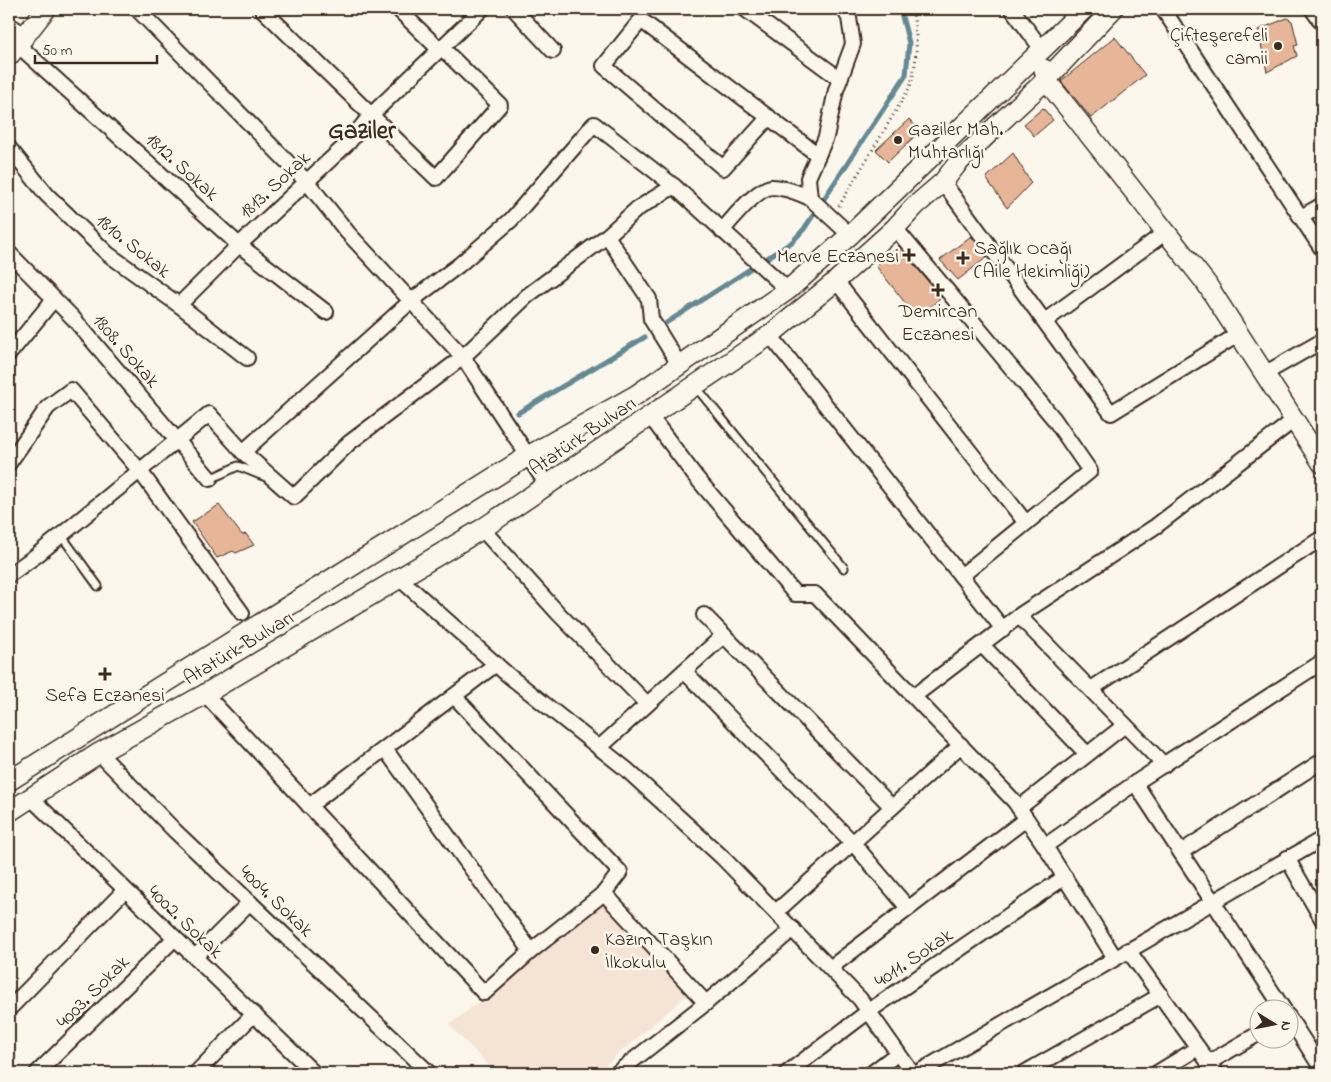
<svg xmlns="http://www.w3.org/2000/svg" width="1331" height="1082" viewBox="0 0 1331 1082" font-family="'Indie Flower',sans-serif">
<rect width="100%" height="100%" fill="#fbf7ec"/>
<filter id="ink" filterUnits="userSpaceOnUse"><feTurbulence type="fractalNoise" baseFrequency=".02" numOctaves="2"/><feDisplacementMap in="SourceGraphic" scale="10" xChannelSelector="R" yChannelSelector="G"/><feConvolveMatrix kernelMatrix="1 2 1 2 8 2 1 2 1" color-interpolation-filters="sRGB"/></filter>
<g filter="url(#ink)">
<!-- built -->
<polygon fill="#f5e4d3" points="603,905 687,995 596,1073 496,1073 449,1025"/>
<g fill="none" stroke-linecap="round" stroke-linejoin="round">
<!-- stream -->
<g stroke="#658994" stroke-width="5">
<polyline points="666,323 792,242 804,229 906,75 909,43 900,9"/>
<polyline points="518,413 645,337"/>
</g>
</g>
<!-- building -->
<g fill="#e7b699" stroke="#3b2a1e">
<polygon points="1287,18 1292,21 1298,45 1294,46 1297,56 1267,72 1258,30"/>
<polygon points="1115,37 1145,75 1091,118 1061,81"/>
<polygon points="1043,108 1053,120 1034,136 1024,124"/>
<polygon points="909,119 920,131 888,162 876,150"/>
<polygon points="1013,153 1031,183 1007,208 986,178"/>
<polygon points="971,236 987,257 958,280 940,260"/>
<polygon points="899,246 941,297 918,319 876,266"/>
<polygon points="219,505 242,535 246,534 254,545 236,553 233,551 217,558 192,522"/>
</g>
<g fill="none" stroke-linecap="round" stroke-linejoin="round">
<defs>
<g id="lane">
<polyline points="696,387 844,568"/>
<polyline points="210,479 238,466 263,476"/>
<polyline points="61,535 98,586"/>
</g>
<g id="street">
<polyline points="137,9 307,182 348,233 463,357 547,485"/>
<polyline points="262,9 436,178 500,105 442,48"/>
<polyline points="398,9 440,50"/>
<polyline points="514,9 553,51"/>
<polyline points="745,9 840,79"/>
<polyline points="844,9 849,18 853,44 836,90 826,137 808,178 810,198 850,235"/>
<polyline points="1012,9 1041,48"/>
<polyline points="1163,9 1322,249"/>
<polyline points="1312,9 1322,23"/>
<polyline points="9,25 26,35"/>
<polyline points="18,45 239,245 326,312"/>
<polyline points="769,117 723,168 604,66 641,20 818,155"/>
<polyline points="9,148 47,195 108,254 179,305 247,358"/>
<polyline points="943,182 1111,413 1239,334"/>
<polyline points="1301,217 1322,205"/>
<polyline points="895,228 1054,419 1090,471 961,576"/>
<path d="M722 231C732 219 757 188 772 187 785 187 799 193 810 198"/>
<polyline points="607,236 649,299 651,319 680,366"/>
<polyline points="9,253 73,318 210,479"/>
<polyline points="836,281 1026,523"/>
<polyline points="179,305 239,245 349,142 371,115 482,9"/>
<polyline points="1045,321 1166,232"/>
<polyline points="770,335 1003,629"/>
<polyline points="9,354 54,299"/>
<polyline points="1264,374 1322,341"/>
<polyline points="650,416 695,476 795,594 815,594 1015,802 1045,846 1115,958"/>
<polyline points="243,452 411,301 459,265 511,220 594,124 674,186"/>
<polyline points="9,463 48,407 71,390 140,471 242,613"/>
<polyline points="482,529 558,613 647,704"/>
<polyline points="9,575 37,555 209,414 243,452 294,497 349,443 463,357 527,296 607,236 637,209 674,186 788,290"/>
<polyline points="399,578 508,675 626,769 722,857 860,999 912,1073"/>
<polyline points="704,615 892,807"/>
<polyline points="1019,616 1164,765"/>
<polyline points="982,645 1087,754"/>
<polyline points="684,671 853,843 908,908"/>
<polyline points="1091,689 1322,538"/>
<polyline points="205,694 484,993 531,951 604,893 620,872 454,696"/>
<polyline points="914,696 1023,613 1156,526 1294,420"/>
<polyline points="599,748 724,635"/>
<polyline points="385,749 531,951"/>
<polyline points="99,753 175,831 429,1073"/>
<polyline points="1135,783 1284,1010"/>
<polyline points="30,797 314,1073"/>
<polyline points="309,806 496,664"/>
<polyline points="1019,808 1125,725"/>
<polyline points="1045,846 1135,783 1322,662"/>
<polyline points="1181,852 1322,761"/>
<polyline points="1287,858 1322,919"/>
<polyline points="604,893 706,1003"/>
<polyline points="776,912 961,745"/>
<polyline points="1128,950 1216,1073"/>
<polyline points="195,957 250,902"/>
<polyline points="830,968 1026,819"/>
<polyline points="9,1009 125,890"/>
<polyline points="1288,1016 1322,1069"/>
<polyline points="1208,1063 1258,1034"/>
<polyline points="37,1073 175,938"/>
<polyline points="196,1073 254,1014"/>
<polyline points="617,1073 706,1003 793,929"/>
<polyline points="787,1073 869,1011 1065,877"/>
<polyline points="872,1073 898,1053"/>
<polyline points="917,1073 1322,839"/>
<polyline points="1024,1073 1161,995"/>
<polyline points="1157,1073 1198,1048"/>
</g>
<g id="secondary">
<polyline points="9,56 46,9"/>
<polyline points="1044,69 1046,80 1206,283 1322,463"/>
<polyline points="9,781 528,456 636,395 788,290 850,235 1084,9"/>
<polyline points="9,812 99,753 205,694 482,529 770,335 836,281 895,228 915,206 943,182 958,163 992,130 1046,80 1113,9"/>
</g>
</defs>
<!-- lane casing -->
<use href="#lane" stroke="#3b2a1e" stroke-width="11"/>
<!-- street casing -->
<use href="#street" stroke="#3b2a1e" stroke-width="18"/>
<!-- secondary casing -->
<use href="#secondary" stroke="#3b2a1e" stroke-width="22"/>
<!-- path -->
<path stroke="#3b2a1e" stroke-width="3" stroke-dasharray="1 4" stroke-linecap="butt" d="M839 206 910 87C918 59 918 36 912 9"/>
<!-- lane -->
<use href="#lane" stroke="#fbf7ec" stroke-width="7"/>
<!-- street -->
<use href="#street" stroke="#fbf7ec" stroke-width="14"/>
<!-- secondary -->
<use href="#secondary" stroke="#fbf7ec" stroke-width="19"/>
</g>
</g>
<!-- markers -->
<g fill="#3b2a1e" stroke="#fbf7ec" stroke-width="2">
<circle cx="1278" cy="46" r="5"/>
<circle cx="898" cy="140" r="5"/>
<path d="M906.5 247.5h5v5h5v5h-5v5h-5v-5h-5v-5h5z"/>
<path d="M960.5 250.5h5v5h5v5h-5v5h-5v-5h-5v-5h5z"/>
<path d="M935.5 282.5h5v5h5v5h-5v5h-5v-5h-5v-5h5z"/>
<path d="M102.5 666.5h5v5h5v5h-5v5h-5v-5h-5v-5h5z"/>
<circle cx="595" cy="950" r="5"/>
</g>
<g text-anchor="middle" stroke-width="5" stroke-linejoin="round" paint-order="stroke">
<!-- poi labels -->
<g font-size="20" fill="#3b2a1e" stroke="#fbf7ec" text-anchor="start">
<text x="1268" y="41" text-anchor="end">Çifteşerefeli<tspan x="1268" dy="23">camii</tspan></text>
<text x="908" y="135">Gaziler Mah.<tspan x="908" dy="23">Muhtarlığı</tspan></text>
<text x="974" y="254">Sağlık Ocağı<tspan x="974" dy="23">(Aile Hekimliği)</tspan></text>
<text x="899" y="262" text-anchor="end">Merve Eczanesi</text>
<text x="938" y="317" text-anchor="middle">Demircan<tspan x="938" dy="23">Eczanesi</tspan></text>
<text x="105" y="701" text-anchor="middle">Sefa Eczanesi</text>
<text x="605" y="945">Kazım Taşkın<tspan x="605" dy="23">İlkokulu</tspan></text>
</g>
<!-- street labels -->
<g font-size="20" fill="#3b2a1e" stroke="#fbf7ec">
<text transform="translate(183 166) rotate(42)" y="7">1812. Sokak</text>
<text transform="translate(274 184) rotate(-43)" y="7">1813. Sokak</text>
<text transform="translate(134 245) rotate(39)" y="7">1810. Sokak</text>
<text transform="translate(127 350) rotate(49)" y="7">1808. Sokak</text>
<text transform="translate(582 435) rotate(-34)" y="7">Atatürk Bulvarı</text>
<text transform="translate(238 647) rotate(-31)" y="7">Atatürk Bulvarı</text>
<text transform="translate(277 900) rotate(44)" y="7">4004. Sokak</text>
<text transform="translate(186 921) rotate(44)" y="7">4002. Sokak</text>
<text transform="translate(913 957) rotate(-34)" y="7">4011. Sokak</text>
<text transform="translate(92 991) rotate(-45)" y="7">4003. Sokak</text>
</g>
<!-- district labels -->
<g font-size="25" font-weight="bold" fill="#3b2a1e" stroke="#fbf7ec">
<text x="362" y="138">Gaziler</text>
</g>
</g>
<!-- margin -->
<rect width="1331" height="1082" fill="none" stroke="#fbf7ec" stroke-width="30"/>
<rect x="15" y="15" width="1301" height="1052" fill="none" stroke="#3b2a1e" stroke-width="2" filter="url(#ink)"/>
<!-- north arrow -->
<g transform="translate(1274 1024) rotate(100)"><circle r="24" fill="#fbf7ec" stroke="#aea59a"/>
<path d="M0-4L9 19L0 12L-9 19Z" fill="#3b2a1e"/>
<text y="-8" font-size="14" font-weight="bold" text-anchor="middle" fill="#3b2a1e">N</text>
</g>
<!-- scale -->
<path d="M35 55v8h122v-8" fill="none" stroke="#3b2a1e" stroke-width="2.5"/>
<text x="42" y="55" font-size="15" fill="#3b2a1e" stroke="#fbf7ec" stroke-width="4" paint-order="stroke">50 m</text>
</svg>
